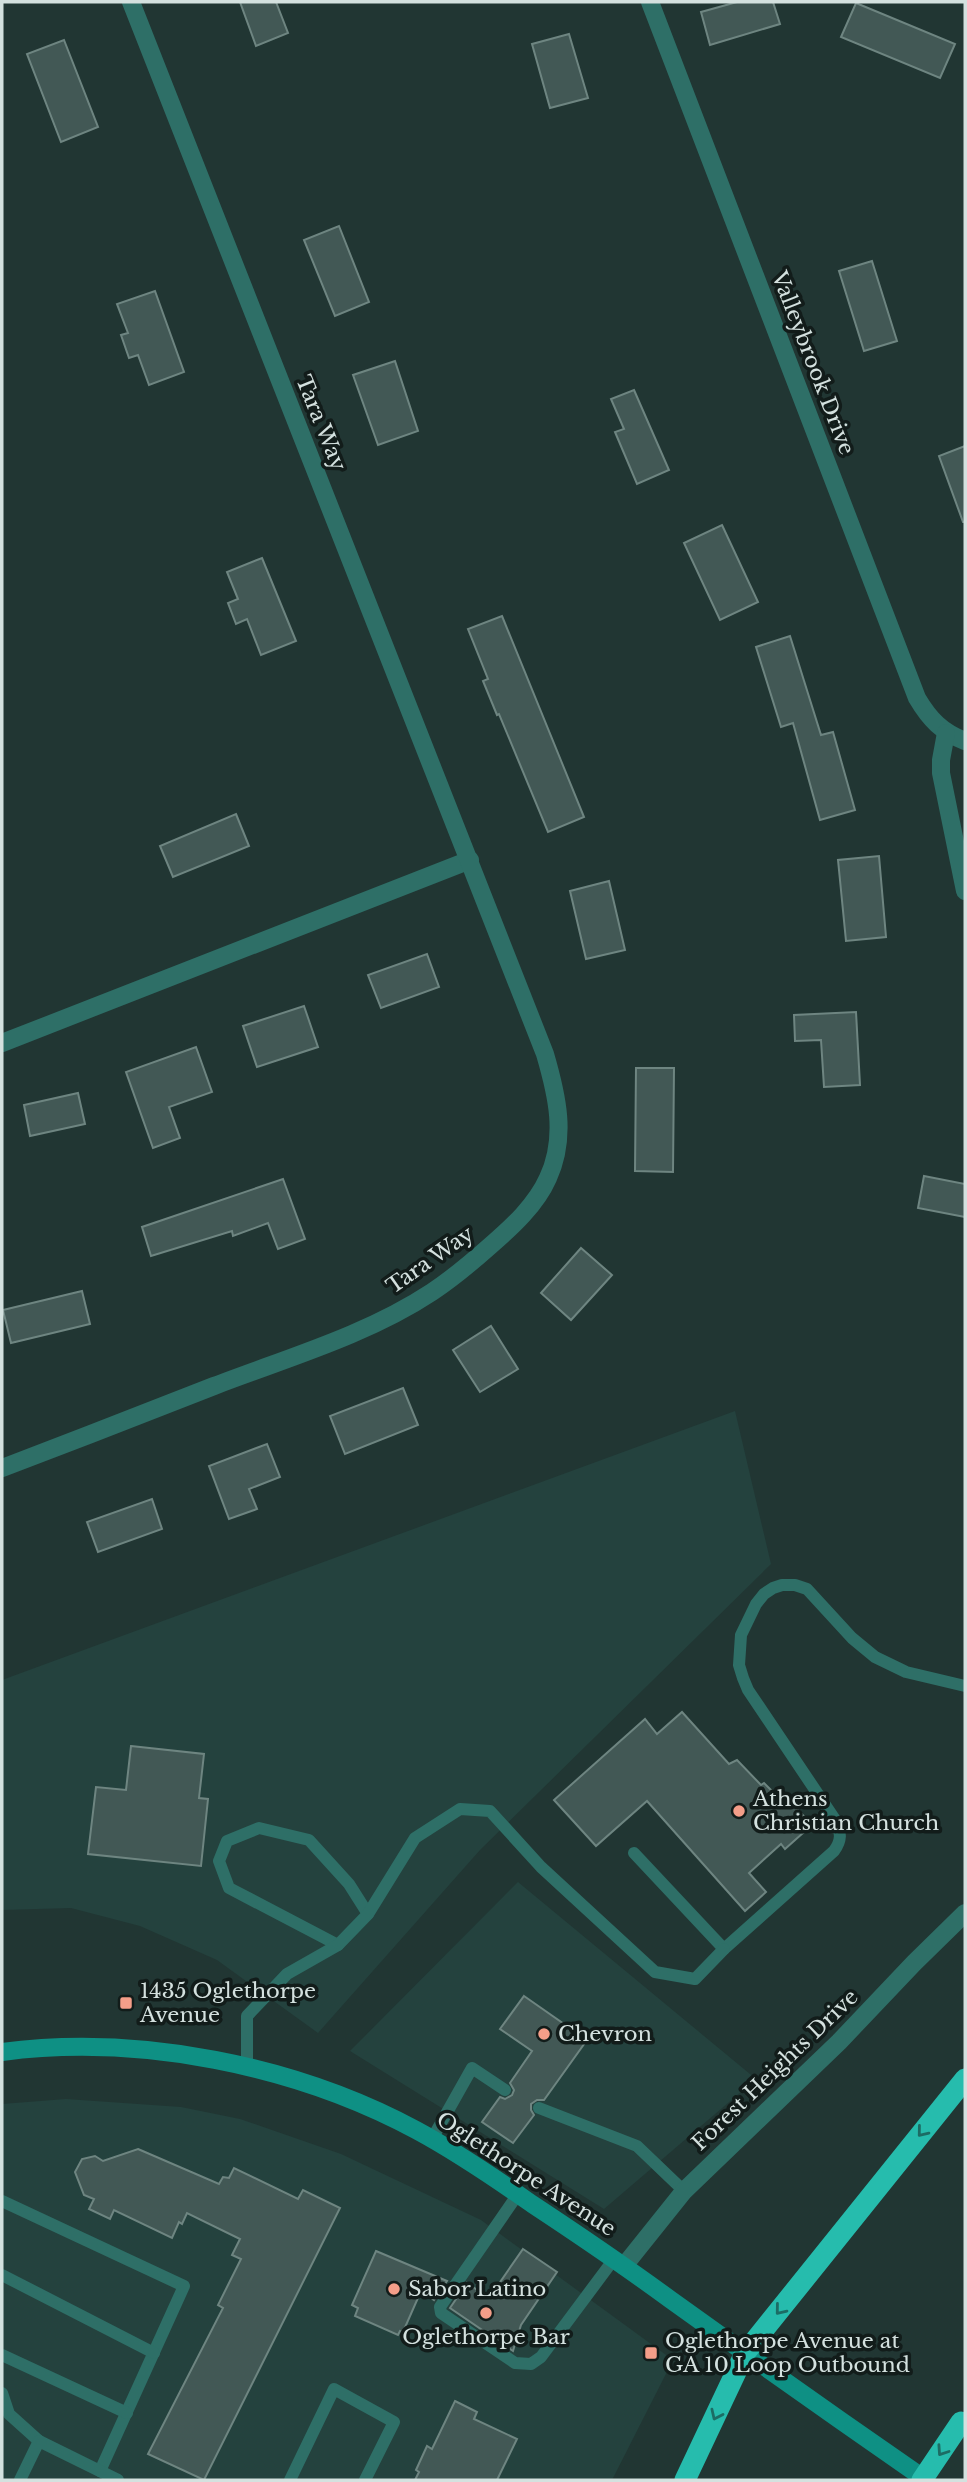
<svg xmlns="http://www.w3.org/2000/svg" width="967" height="2482" viewBox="0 0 967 2482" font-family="'Libre Baskerville',serif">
<rect width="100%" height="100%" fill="#213633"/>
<!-- built -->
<g fill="#24423e">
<polygon points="735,1411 771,1564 480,1850 318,2033 217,1960 140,1926 71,1908 2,1910 2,1680"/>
<polygon points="518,1882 756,2079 604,2209 350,2051"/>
<polygon points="66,2099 181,2107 240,2119 341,2154 481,2220 673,2360 612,2480 2,2480 2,2104"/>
</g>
<!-- building -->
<g fill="#425855" stroke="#6e8581" stroke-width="2">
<polygon points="240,2 276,2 288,33 256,46"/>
<polygon points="737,2 773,2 780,24 710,45 701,12"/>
<polygon points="856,3 955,44 940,78 841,37"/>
<polygon points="569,34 588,98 550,108 532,44"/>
<polygon points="64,40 98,127 61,142 27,54"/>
<polygon points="339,226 369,302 335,316 304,240"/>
<polygon points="872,261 897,341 864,351 839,271"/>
<polygon points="155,291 184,372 149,385 138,355 129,358 121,335 128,333 117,304"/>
<polygon points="395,361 418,431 378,445 353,375"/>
<polygon points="634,390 669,470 637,484 615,432 624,429 611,399"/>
<polygon points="965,446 965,522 963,522 939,456"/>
<polygon points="722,525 758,602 720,620 684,543"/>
<polygon points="262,558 296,641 261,655 247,619 236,624 228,603 238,599 227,572"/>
<polygon points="502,616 584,817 548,832 499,714 497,715 483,681 488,679 468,629"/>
<polygon points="790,636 821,735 833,732 855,810 820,820 793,723 781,727 756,647"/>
<polygon points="236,814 249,846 173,877 160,846"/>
<polygon points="879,856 886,937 846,941 838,860"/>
<polygon points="609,881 625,950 586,959 570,891"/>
<polygon points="427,954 439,987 381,1008 368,975"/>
<polygon points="304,1006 318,1047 257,1067 243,1026"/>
<polygon points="856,1012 860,1085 824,1087 821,1040 795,1041 794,1015"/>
<polygon points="196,1047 212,1092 169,1107 180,1138 153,1148 126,1072"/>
<polygon points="636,1068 674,1068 673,1172 635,1171"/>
<polygon points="78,1093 85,1124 30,1136 24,1105"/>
<polygon points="924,1176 965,1184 965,1217 918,1208"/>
<polygon points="283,1179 305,1239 278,1249 268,1223 233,1236 232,1231 151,1256 142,1227"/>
<polygon points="581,1248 612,1275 571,1320 541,1293"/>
<polygon points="82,1291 90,1324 11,1343 3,1310"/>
<polygon points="491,1326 518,1369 480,1392 453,1350"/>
<polygon points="403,1388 418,1425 345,1454 330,1416"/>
<polygon points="267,1444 280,1477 249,1489 257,1509 229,1519 209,1466"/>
<polygon points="152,1499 162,1529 98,1552 87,1522"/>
<polygon points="682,1712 729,1764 737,1760 761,1785 764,1783 780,1799 785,1796 812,1825 785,1849 781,1844 749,1873 766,1892 745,1911 647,1801 596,1846 554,1800 645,1719 657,1734"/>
<polygon points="131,1746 204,1754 199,1798 208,1799 201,1866 88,1854 96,1787 126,1790"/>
<polygon points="524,1996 587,2040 544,2100 537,2100 531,2104 531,2110 534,2115 513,2143 482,2122 500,2097 505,2099 512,2095 514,2090 510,2083 532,2051 500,2029"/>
<polygon points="138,2149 219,2184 223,2177 229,2178 234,2168 298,2199 303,2190 340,2208 204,2480 148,2454 223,2308 218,2305 241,2259 232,2255 240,2239 187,2213 182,2224 179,2222 172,2238 114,2210 110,2219 89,2209 94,2199 84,2195 75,2172 82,2159 95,2156 103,2161"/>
<polygon points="523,2249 557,2272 521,2325 513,2351 450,2308 467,2283 489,2298"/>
<polygon points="376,2251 447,2281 434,2300 421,2291 403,2332 400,2331 398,2335 355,2316 358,2308 352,2305"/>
<polygon points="455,2401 477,2412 474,2419 517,2439 497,2480 415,2480 419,2472 416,2470 427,2446 432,2449"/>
</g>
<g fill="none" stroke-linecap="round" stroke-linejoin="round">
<!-- lane -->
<g stroke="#2e6f67" stroke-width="12">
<path d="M634 1853 724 1949 834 1851C842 1840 841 1833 836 1821L748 1690 743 1678 739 1665 741 1635 756 1604 764 1594 773 1588 782 1585H795L807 1589 852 1638 875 1657 906 1672 965 1686"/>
<polyline points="338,1945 229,1888 219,1861 227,1841 259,1828 309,1840 349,1884 368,1914"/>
<polyline points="247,2067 247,2016 287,1974 338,1945 368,1914 415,1838 460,1809 490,1811 541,1867 655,1972 695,1979 724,1949"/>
<polyline points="539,2108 637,2146 684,2191"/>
<polyline points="432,2139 472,2068 505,2090"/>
<polyline points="518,2194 440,2307 441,2313 515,2363 531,2364 541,2357 614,2259"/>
<polyline points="2,2201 184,2286 100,2471"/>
<polyline points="2,2275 154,2353"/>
<polyline points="2,2355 127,2413"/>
<polyline points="2,2393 9,2414 39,2441"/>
<polyline points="20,2480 39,2441 118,2480"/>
<polyline points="290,2480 334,2389 394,2422 365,2480"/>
</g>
<!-- street -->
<g stroke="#2e6f67" stroke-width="18">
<path d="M650 2 917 698C930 720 942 732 965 741"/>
<polyline points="946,733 941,760 941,773 965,891"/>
<polyline points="2,1043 470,860"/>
<path d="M2 1468C73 1441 143 1414 214 1386 287 1358 367 1335 432 1292 453 1278 472 1262 490 1246 512 1227 536 1205 548 1178 567 1137 557 1095 545 1054L131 2"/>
<polyline points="624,2266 684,2191 839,2042 914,1963 965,1913"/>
</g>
<!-- secondary -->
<path stroke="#0e9084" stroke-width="18" d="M2 2052C139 2034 295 2065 416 2130 457 2152 495 2178 532 2204 579 2235 626 2267 671 2300 756 2361 841 2421 926 2480"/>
<!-- highway -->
<polyline stroke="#26bcad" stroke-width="21" points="685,2480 745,2353 965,2079"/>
<!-- highway-bridge -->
<polyline stroke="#26bcad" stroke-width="21" points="922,2480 961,2422"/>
</g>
<!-- one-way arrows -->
<defs><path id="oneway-chevron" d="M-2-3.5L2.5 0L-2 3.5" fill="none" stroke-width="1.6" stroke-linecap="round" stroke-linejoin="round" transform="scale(1.75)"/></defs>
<g stroke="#1c6c64">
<use href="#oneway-chevron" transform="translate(922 2132) rotate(129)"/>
<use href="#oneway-chevron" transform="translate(780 2310) rotate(129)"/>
<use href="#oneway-chevron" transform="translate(716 2415) rotate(115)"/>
<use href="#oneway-chevron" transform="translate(942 2451) rotate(124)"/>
</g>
<!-- markers -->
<g fill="#f49e89" stroke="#121c1a" stroke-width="2.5">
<circle cx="739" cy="1811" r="7"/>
<rect x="119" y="1996" width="14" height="14" rx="3.5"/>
<circle cx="544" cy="2034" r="7"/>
<circle cx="394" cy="2289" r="7"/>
<circle cx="486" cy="2313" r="7"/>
<rect x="644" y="2346" width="14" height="14" rx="3.5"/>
</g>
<g text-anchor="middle" stroke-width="7" stroke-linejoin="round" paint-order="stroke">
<!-- street labels -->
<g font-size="21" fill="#d4e1df" stroke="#121c1a">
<text transform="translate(813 363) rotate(69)" y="7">Valleybrook Drive</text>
<text transform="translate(321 423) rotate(68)" y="7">Tara Way</text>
<text transform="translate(430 1260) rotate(-35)" y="7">Tara Way</text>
<text transform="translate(775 2070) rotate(-44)" y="7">Forest Heights Drive</text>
<text transform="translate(526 2174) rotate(33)" y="7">Oglethorpe Avenue</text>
</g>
<!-- poi labels -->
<g font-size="21" fill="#d4e1df" stroke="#121c1a" text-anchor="start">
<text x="753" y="1806">Athens<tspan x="753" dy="24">Christian Church</tspan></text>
<text x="140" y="1998">1435 Oglethorpe<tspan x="140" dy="24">Avenue</tspan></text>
<text x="558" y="2041">Chevron</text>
<text x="408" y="2296">Sabor Latino</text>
<text x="486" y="2344" text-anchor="middle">Oglethorpe Bar</text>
<text x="665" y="2348">Oglethorpe Avenue at<tspan x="665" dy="24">GA 10 Loop Outbound</tspan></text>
</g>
</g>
<!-- border -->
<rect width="967" height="2482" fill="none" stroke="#d4e1df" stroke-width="7"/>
</svg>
